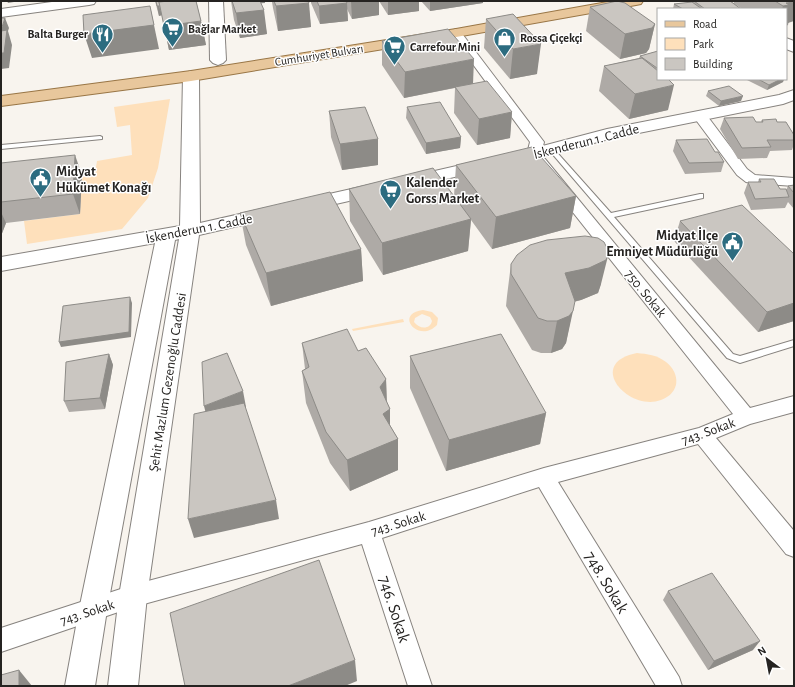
<svg xmlns="http://www.w3.org/2000/svg" width="795" height="687" viewBox="0 0 795 687" font-family="'Alegreya Sans',sans-serif">
<rect width="100%" height="100%" fill="#f8f4ee"/>
<!-- green -->
<g fill="#fee0bb" fill-rule="evenodd">
<polygon points="170,99 158,168 148,198 122,229 27,244 24,221 80,214 82,175 95,173 97,161 132,155 130,125 117,127 114,107"/>
<path d="M423 310 432 312 438 318 437 325C419 344 393 314 423 310ZM422 314 430 317 432 321C430 330 419 329 414 322L415 318Z"/>
<polygon points="403,319 404,322 353,331 352,329"/>
<path d="M637 353C647 354 657 355 666 362 681 374 680 393 661 400 628 412 585 363 637 353Z"/>
</g>
<g fill="none" stroke-linecap="round" stroke-linejoin="round">
<defs>
<g id="lane">
<polygon points="100,136 102,137 102,139 1,149 1,145"/>
<polygon points="551,147 553,148 611,213 700,194 703,194 703,198 614,217 733,354 740,356 794,340 794,346 740,363 727,358 549,150 547,149"/>
</g>
<g id="street">
<polygon points="456,29 460,31 544,142 541,154 750,408 794,396 794,412 750,424 716,438 794,531 794,557 786,554 698,444 558,482 679,677 682,686 656,686 539,487 382,538 432,686 408,686 362,544 133,607 1,652 1,628 133,585 369,522 544,468 699,428 733,414 529,157 527,154 530,142 450,33 452,31"/>
<polygon points="700,112 705,113 747,169 755,175 794,178 794,186 751,183 746,182 737,175 693,116 695,113"/>
</g>
<g id="secondary">
<polygon points="59,1 96,1 94,4 89,5 1,17 1,9"/>
<polygon points="209,1 223,1 226,60 223,63 218,65 213,63 210,60"/>
<polygon points="786,38 794,41 794,52 786,49"/>
<polygon points="191,71 196,73 199,76 200,223 271,207 278,209 280,213 278,217 199,235 147,596 138,686 108,686 119,596 179,239 175,240 107,610 95,686 65,686 79,610 155,243 1,271 1,257 180,226 183,76 186,73"/>
<polygon points="794,90 794,100 783,104 609,139 534,159 410,187 404,186 401,182 404,178 531,149 607,129 779,95"/>
<polygon points="378,183 384,185 387,189 384,193 305,211 298,209 296,205 298,201"/>
</g>
<polygon id="primary" points="613,1 643,1 641,4 636,5 456,37 191,81 1,106 1,96 191,71 456,29"/>
</defs>
<!-- lane casing -->
<use href="#lane" stroke="#87837f" stroke-width="2"/>
<!-- street casing -->
<use href="#street" stroke="#87837f" stroke-width="2"/>
<!-- secondary casing -->
<use href="#secondary" stroke="#87837f" stroke-width="2"/>
<!-- primary casing -->
<use href="#primary" stroke="#997646" stroke-width="2"/>
<!-- lane -->
<use href="#lane" fill="#fff" fill-rule="evenodd"/>
<!-- street -->
<use href="#street" fill="#fff" fill-rule="evenodd"/>
<!-- secondary -->
<use href="#secondary" fill="#fff" fill-rule="evenodd"/>
<!-- primary -->
<use href="#primary" fill="#e8c79c" fill-rule="evenodd"/>
</g>
<!-- wall -->
<g fill="#aeaaa6">
<polygon points="155,1 196,1 201,21 206,45 169,50 162,15 159,16"/>
<polygon points="231,1 265,1 265,3 261,3 267,34 240,38 234,20"/>
<polygon points="267,1 308,1 311,27 278,31 273,8 272,2 268,2"/>
<polygon points="311,1 379,1 379,15 352,19 347,9 348,21 320,24 311,3"/>
<polygon points="379,1 419,1 419,11 388,15"/>
<polygon points="421,1 483,1 483,3 430,11"/>
<polygon points="693,1 730,1 734,3 734,1 794,1 788,25 786,9 742,9 735,4 741,9 673,9 674,4 693,2"/>
<polygon points="590,7 655,24 649,49 646,53 620,59 586,31"/>
<polygon points="486,19 537,74 510,79 484,48"/>
<polygon points="382,41 473,84 512,112 510,138 477,145 454,113 455,88 404,98 382,65"/>
<polygon points="658,51 668,110 629,119 599,91 604,66 639,58 640,56"/>
<polygon points="747,79 784,79 783,82 767,90 747,80"/>
<polygon points="708,91 741,101 719,106 706,96"/>
<polygon points="407,107 461,137 460,148 426,154 406,118"/>
<polygon points="329,111 378,139 378,165 342,170 331,137"/>
<polygon points="724,118 756,122 761,122 762,120 777,122 793,133 794,131 794,150 793,147 792,150 770,151 767,158 738,159 720,129"/>
<polygon points="676,140 715,152 724,162 721,172 685,174 673,151"/>
<polygon points="1,163 82,175 80,214 6,223 1,236"/>
<polygon points="456,165 576,196 570,228 492,249 471,220 468,251 383,275 350,221 349,189 454,196"/>
<polygon points="759,179 780,189 786,190 788,186 794,185 794,209 788,202 785,208 751,210 744,193 748,182 758,182"/>
<polygon points="240,213 361,249 363,281 271,306 246,245"/>
<polygon points="680,221 794,254 794,321 758,332 674,241"/>
<polygon points="511,264 601,284 598,293 581,300 574,302 566,343 562,349 551,353 541,353 532,350 506,306 507,296"/>
<polygon points="302,343 358,351 386,379 387,403 390,409 390,425 398,439 398,470 350,491 330,463 306,403 302,371 305,369"/>
<polygon points="109,354 113,365 105,409 69,412 64,401"/>
<polygon points="410,356 546,413 540,444 446,471 410,388"/>
<polygon points="668,591 753,650 708,670 663,600"/>
</g>
<!-- shaded-wall -->
<g fill="#8d8b87">
<polygon points="7,1 20,1 8,3"/>
<polygon points="239,1 265,1 265,3 239,5"/>
<polygon points="351,1 379,1 379,15 352,19"/>
<polygon points="388,1 419,1 419,11 388,15"/>
<polygon points="430,1 483,1 483,3 430,11"/>
<polygon points="794,2 794,21 788,23 788,25 786,26 786,9 782,9 783,6 786,3"/>
<polygon points="309,3 311,27 278,31 276,6"/>
<polygon points="347,3 348,21 320,24 319,6"/>
<polygon points="150,6 159,49 92,58 84,34"/>
<polygon points="157,6 159,6 162,15 159,16"/>
<polygon points="264,10 267,34 240,38 236,13"/>
<polygon points="5,18 9,28 8,31 12,45 9,68 1,69 1,30"/>
<polygon points="201,21 206,45 169,50 164,26"/>
<polygon points="655,24 649,49 646,53 620,59 625,34"/>
<polygon points="541,44 537,74 510,79 513,49"/>
<polygon points="474,59 473,84 404,98 405,72"/>
<polygon points="781,79 784,79 783,82 767,90 769,85"/>
<polygon points="674,85 668,110 629,119 635,94"/>
<polygon points="743,96 741,101 719,106 721,101"/>
<polygon points="512,112 510,138 477,145 479,119"/>
<polygon points="461,137 460,148 426,154 426,143"/>
<polygon points="378,139 378,165 342,170 340,144"/>
<polygon points="75,155 82,175 80,214 73,194"/>
<polygon points="576,196 570,228 492,249 496,217"/>
<polygon points="1,212 6,223 1,236"/>
<polygon points="471,219 468,251 383,275 382,243"/>
<polygon points="361,249 363,281 271,306 266,273"/>
<polygon points="609,252 601,284 598,293 581,300 558,305 565,273"/>
<polygon points="130,297 132,303 131,337 61,347 59,342"/>
<polygon points="794,303 794,321 758,332 767,312"/>
<polygon points="573,311 566,343 562,349 551,353 557,321"/>
<polygon points="109,354 113,365 105,409 100,398"/>
<polygon points="386,379 387,411 390,409 390,440 398,439 398,470 350,491 347,460 380,387"/>
<polygon points="243,391 246,407 208,422 204,406"/>
<polygon points="546,413 540,444 446,471 449,440"/>
<polygon points="276,500 279,519 194,538 188,519"/>
<polygon points="760,641 753,650 708,670 714,661"/>
<polygon points="355,660 357,681 345,686 288,686"/>
<polygon points="19,670 32,686 19,686"/>
</g>
<!-- building -->
<g fill="#cac6c1" stroke="#8d8b87">
<polygon points="156,1 169,1 159,2 160,6 157,6"/>
<polygon points="169,1 196,1 201,21 164,26 159,2"/>
<polygon points="232,1 260,1 264,10 236,13"/>
<polygon points="274,1 308,1 309,3 276,6"/>
<polygon points="317,1 346,1 347,3 319,6"/>
<polygon points="617,1 625,3 655,24 652,28 625,34 590,7"/>
<polygon points="694,1 730,1 741,9 705,9"/>
<polygon points="775,1 794,1 794,2 786,3 789,5 783,6"/>
<polygon points="692,2 702,9 683,9 674,4"/>
<polygon points="150,6 154,25 84,34 83,15"/>
<polygon points="513,14 541,44 513,49 486,19"/>
<polygon points="1,18 5,18 1,30"/>
<polygon points="448,29 474,59 405,72 382,41"/>
<polygon points="7,30 4,53 1,53 1,31"/>
<polygon points="658,51 658,68 657,68 640,56"/>
<polygon points="642,58 658,71 658,79 668,79 674,85 635,94 604,66"/>
<polygon points="758,79 781,79 769,85"/>
<polygon points="487,81 512,112 479,119 455,87"/>
<polygon points="729,86 743,96 721,101 708,91"/>
<polygon points="440,102 461,137 426,143 407,107"/>
<polygon points="365,107 378,139 340,144 329,111"/>
<polygon points="753,117 756,122 763,122 762,120 776,119 777,122 786,122 794,135 794,140 767,140 771,147 742,148 724,118"/>
<polygon points="707,139 715,152 718,152 724,162 689,163 676,140"/>
<polygon points="532,147 576,196 496,217 456,165"/>
<polygon points="75,155 73,194 1,202 1,163"/>
<polygon points="433,168 471,219 382,243 349,189"/>
<polygon points="759,179 774,179 780,189 786,189 789,197 755,199 748,182 761,182"/>
<polygon points="794,185 794,193 788,186"/>
<polygon points="330,192 361,249 266,273 240,213"/>
<polygon points="742,205 794,254 794,303 767,312 680,221"/>
<polygon points="585,236 598,238 604,242 609,252 606,260 589,268 565,273 575,301 573,311 569,316 557,321 547,321 538,318 511,274 511,264 517,255 530,245 547,240"/>
<polygon points="130,297 129,332 59,342 63,306"/>
<polygon points="347,329 358,351 366,348 386,379 380,387 390,409 383,414 398,439 347,460 326,432 302,371 309,367 302,343"/>
<polygon points="501,334 546,413 449,440 410,356"/>
<polygon points="227,353 243,391 204,406 202,362"/>
<polygon points="109,354 100,398 64,401 66,362"/>
<polygon points="244,403 276,500 188,519 194,414"/>
<polygon points="319,560 355,660 288,686 185,686 170,613"/>
<polygon points="712,573 760,641 714,661 668,591"/>
<polygon points="19,670 19,686 1,686 1,675"/>
</g>
<!-- icons -->
<defs>
<symbol id="supermarket-pin" viewBox="-11 -11 22 30"><path d="M0 17L-7.5 6A9.5 9.5 0 1 1 7.5 6Z" fill="#2c6c80" stroke="#fff"/><path d="M-6-5.5h2.5l.6 2H6L4.5 2H-2.5L-4.4-4H-6ZM-1.5 3.2a1.3 1.3 0 1 0 .1 0ZM3 3.2a1.3 1.3 0 1 0 .1 0Z" fill="#fff"/></symbol>
<symbol id="restaurant-pin" viewBox="-11 -11 22 30"><path d="M0 17L-7.5 6A9.5 9.5 0 1 1 7.5 6Z" fill="#2c6c80" stroke="#fff"/><path d="M-5-6h1v4h1v-4h1v4h1v-4h1v5L-1.5 .5V6h-2V.5L-5-1ZM5-6V6H3V1.5H1.5Q1.5-4 5-6Z" fill="#fff"/></symbol>
<symbol id="shop-pin" viewBox="-11 -11 22 30"><path d="M0 17L-7.5 6A9.5 9.5 0 1 1 7.5 6Z" fill="#2c6c80" stroke="#fff"/><path d="M-5-2.5h2.3a2.7 3.5 0 0 1 5.4 0H5L5.5 6h-11ZM-1.5-2.5h3a1.5 2.3 0 0 0-3 0Z" fill="#fff"/></symbol>
<symbol id="civic-pin" viewBox="-11 -11 22 30"><path d="M0 17L-7.5 6A9.5 9.5 0 1 1 7.5 6Z" fill="#2c6c80" stroke="#fff"/><path d="M-.6-6.5H3V-4.5H.6V-3L4-1V1h2V6H-6V1h2V-1L-.6-3ZM-1.2 2.5V6h2.4V2.5Z" fill="#fff"/></symbol>
</defs>
<g fill-rule="evenodd">
<use href="#supermarket-pin" x="160" y="16" width="25" height="34"/>
<use href="#restaurant-pin" x="90" y="22" width="25" height="34"/>
<use href="#shop-pin" x="492" y="26" width="25" height="34"/>
<use href="#supermarket-pin" x="382" y="34" width="25" height="34"/>
<use href="#civic-pin" x="28" y="166" width="25" height="34"/>
<use href="#supermarket-pin" x="378" y="178" width="25" height="34"/>
<use href="#civic-pin" x="720" y="230" width="25" height="34"/>
</g>
<g text-anchor="middle" stroke-width="3" stroke-linejoin="round" paint-order="stroke">
<!-- far-poi labels -->
<g font-size="12" font-weight="bold" fill="#252321" stroke="#fff" text-anchor="start">
<text x="188" y="33">Bağlar Market</text>
<text x="88" y="38" text-anchor="end">Balta Burger</text>
<text x="520" y="42">Rossa Çiçekçi</text>
<text x="410" y="51">Carrefour Mini</text>
</g>
<!-- far-street labels -->
<g font-size="12" fill="#252321" stroke="#fff">
<text transform="translate(319 55) rotate(-9)" y="4">Cumhuriyet Bulvarı</text>
</g>
<!-- street labels -->
<g font-size="14" fill="#252321" stroke="#fff">
<text transform="translate(586 141) rotate(-14)" y="5">İskenderun 1. Cadde</text>
<text transform="translate(199 228) rotate(-11)" y="5">İskenderun 1. Cadde</text>
<text transform="translate(646 293) rotate(51)" y="5">750. Sokak</text>
<text transform="translate(167 382) rotate(-81)" y="5">Şehit Mazlum Gezenoğlu Caddesi</text>
<text transform="translate(708 431) rotate(-20)" y="5">743. Sokak</text>
<text transform="translate(398 523) rotate(-17)" y="5">743. Sokak</text>
<text transform="translate(87 612) rotate(-18)" y="5">743. Sokak</text>
</g>
<!-- poi labels -->
<g font-size="14" font-weight="bold" fill="#252321" stroke="#fff" text-anchor="start">
<text x="56" y="176">Midyat<tspan x="56" dy="16">Hükümet Konağı</tspan></text>
<text x="406" y="187">Kalender<tspan x="406" dy="16">Gorss Market</tspan></text>
<text x="718" y="240" text-anchor="end">Midyat İlçe<tspan x="718" dy="16">Emniyet Müdürlüğü</tspan></text>
</g>
<!-- near-street labels -->
<g font-size="17" fill="#252321" stroke="#fff">
<text transform="translate(607 582) rotate(59)" y="6">748. Sokak</text>
<text transform="translate(395 609) rotate(72)" y="6">746. Sokak</text>
</g>
</g>
<!-- border -->
<rect width="795" height="687" fill="none" stroke="#252321" stroke-width="4"/>
<!-- legend -->
<rect x="657" y="8" width="130" height="72" fill="#ffffff" stroke="#a8a7a6"/>
<rect x="665" y="21" width="20" height="6" fill="#e8c79c" stroke="#a8a7a6"/>
<text x="693" y="28" font-size="12" fill="#252321">Road</text>
<rect x="665" y="38" width="20" height="12" fill="#fee0bb" stroke="#a8a7a6"/>
<text x="693" y="48" font-size="12" fill="#252321">Park</text>
<rect x="665" y="58" width="20" height="12" fill="#cac6c1" stroke="#a8a7a6"/>
<text x="693" y="68" font-size="12" fill="#252321">Building</text>
<!-- north arrow -->
<g transform="translate(767 659) rotate(328)" stroke="#ffffff" stroke-width="3" paint-order="stroke">
<path d="M0-3L7 15L0 10L-7 15Z" fill="#252321"/>
<text y="-6" font-size="11" font-weight="bold" text-anchor="middle" fill="#252321">N</text>
</g>
</svg>
